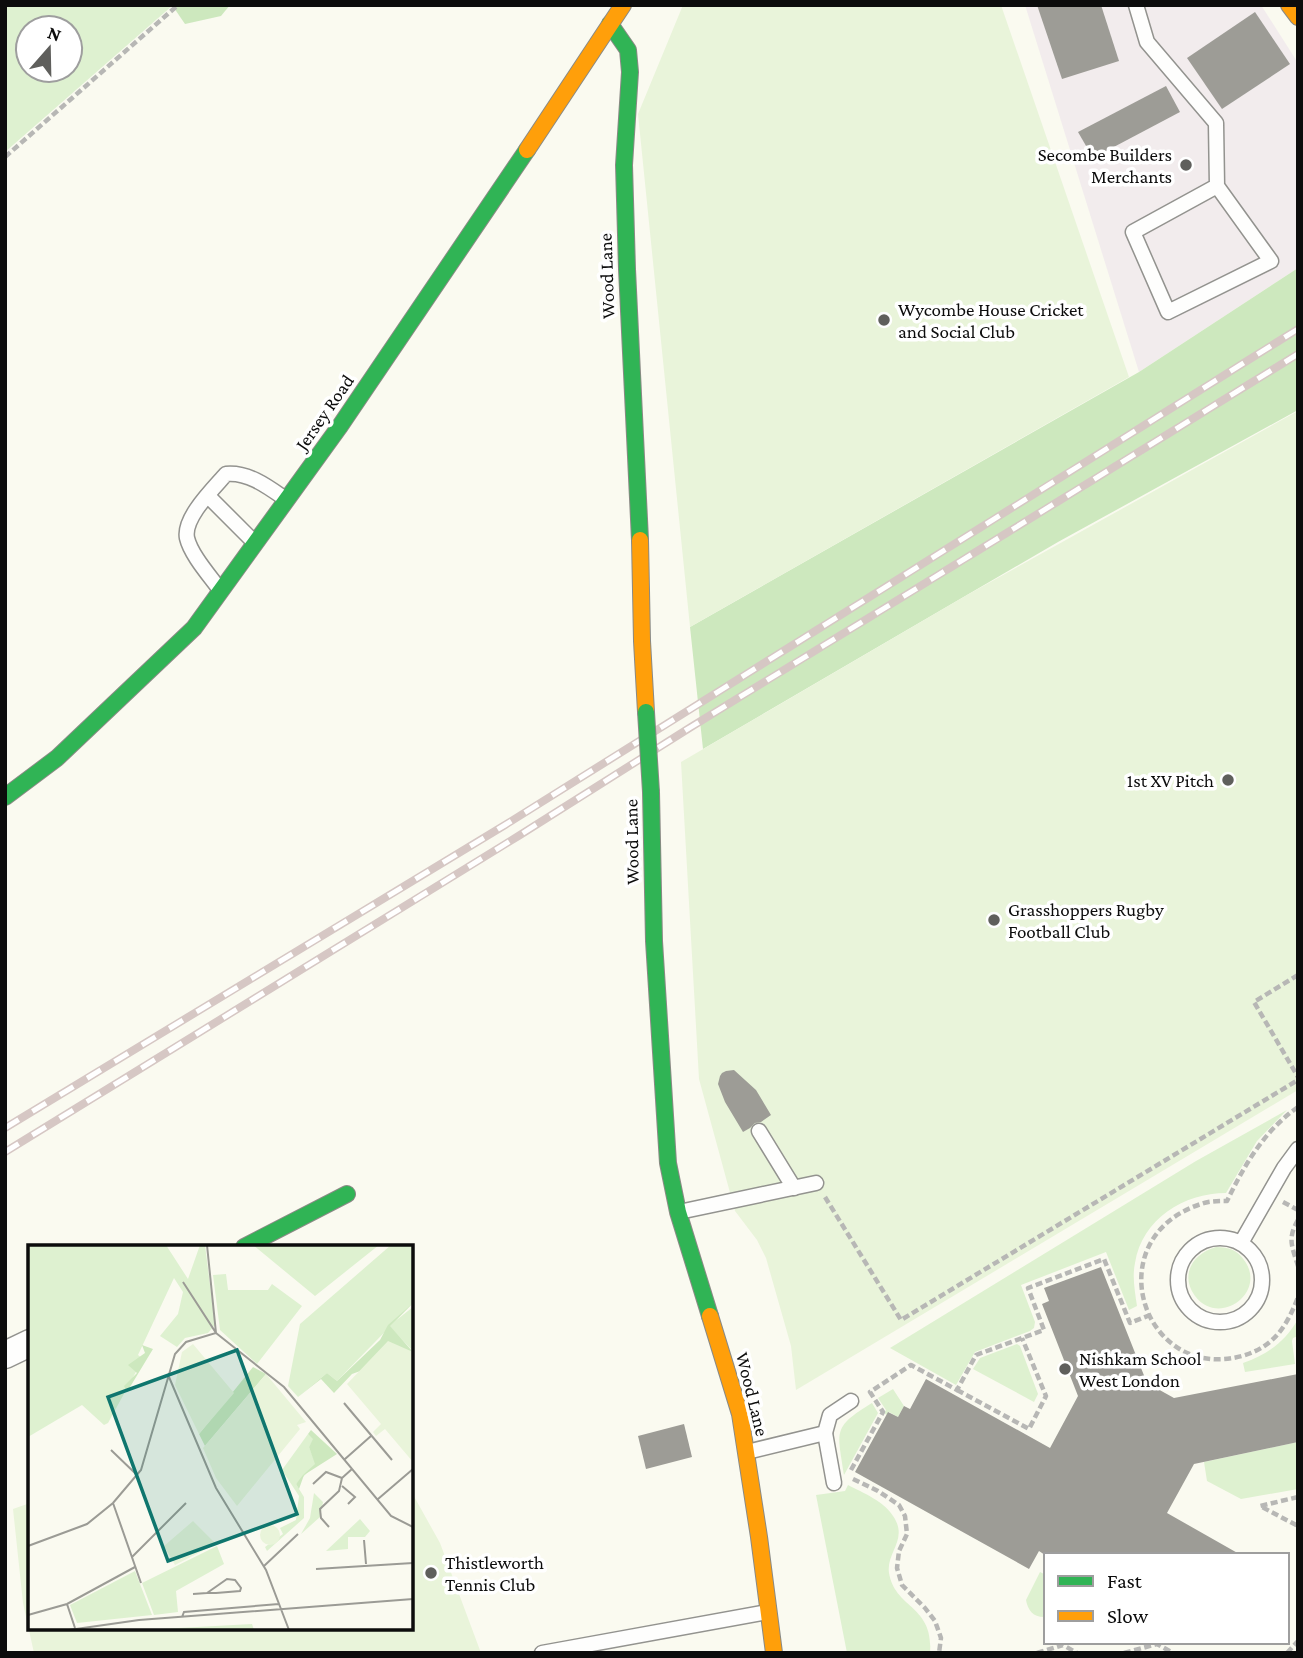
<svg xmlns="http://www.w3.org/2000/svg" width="1303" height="1658" viewBox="0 0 1303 1658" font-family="'Crimson Pro',serif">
<rect width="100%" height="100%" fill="#fafaf0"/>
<!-- industrial -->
<polygon fill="#f2eced" points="1025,5 1261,5 1298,63 1298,268 1139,372"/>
<!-- green -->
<g fill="#def1d0" fill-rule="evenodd">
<path d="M5 5H173L5 152ZM28 28H70V70H28Z"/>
<path d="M1287 1110 1257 1141 1226 1193C1184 1193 1142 1219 1135 1263 1132 1277 1135 1292 1137 1306L1129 1310 1106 1252 1021 1285 1035 1322 1034 1328 1030 1331 975 1352 956 1385 890 1348 1196 1161Z"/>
<path d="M1216 1247C1229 1247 1237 1250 1244 1260 1268 1292 1219 1328 1195 1296 1179 1274 1194 1253 1216 1247Z"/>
<path d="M1298 1319V1336L1293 1338 1292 1341 1295 1364 1245 1372 1243 1363C1268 1354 1285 1342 1298 1319Z"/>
<polygon points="1017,1344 1020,1346 1038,1394 1034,1402 973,1369 980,1358"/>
<polygon points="893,1389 904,1406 898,1417 889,1412 887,1415 884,1413 886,1410 878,1398"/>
<path d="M872 1403 878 1413 844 1475C838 1431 831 1428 872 1403Z"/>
<polygon points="1298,1442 1298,1489 1241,1499 1207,1481 1204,1462"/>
<path d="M848 1485C863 1493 884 1501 893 1516 909 1539 886 1552 889 1573 895 1609 934 1605 930 1653H847L816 1495 845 1491Z"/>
<path d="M1040 1572 1046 1575V1617C1034 1618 1028 1611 1026 1600Z"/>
</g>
<!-- forest -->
<g fill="#cde8be">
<polygon points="172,5 230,5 221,16 185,24"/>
<polygon points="1298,268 1298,410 1058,542 703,749 690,627 1139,372"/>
</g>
<!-- pitch -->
<g fill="#e9f4da">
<polygon points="683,5 1001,5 1129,377 690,627 638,114"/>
<polygon points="1298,411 1298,1090 796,1390 791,1346 766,1258 757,1240 735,1211 699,1079 681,762 967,595"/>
<polygon points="411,1491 440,1543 481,1653 34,1653 23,1603 13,1509 30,1503 30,1628 411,1628"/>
</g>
<!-- building -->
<g fill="#9d9c96">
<polygon points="1037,5 1101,5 1119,61 1062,79"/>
<polygon points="1255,12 1290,64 1222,109 1187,58"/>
<polygon points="1166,86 1180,112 1093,158 1078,132"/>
<polygon points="734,1070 756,1090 771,1115 761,1122 755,1123 750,1128 743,1132 725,1102 718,1084 720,1076 722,1073 726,1071"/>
<polygon points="1101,1267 1147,1383 1174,1398 1298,1374 1298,1442 1194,1464 1167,1513 1241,1555 1045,1555 1039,1551 1029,1569 855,1472 888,1412 898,1417 904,1406 910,1409 926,1379 1050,1448 1078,1396 1042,1304 1049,1301 1044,1288"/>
<polygon points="684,1424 692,1457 646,1469 638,1436"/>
</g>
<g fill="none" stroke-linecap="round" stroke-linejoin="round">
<defs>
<g id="lane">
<polyline points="1136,5 1147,42 1216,123 1217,186 1133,232 1168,312 1271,261 1217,186"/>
<polyline points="208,496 254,542"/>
<path d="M220 590C210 576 191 555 187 538 183 518 213 489 226 474 248 472 267 486 284 498"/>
<polyline points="759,1131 794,1188"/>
<polyline points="679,1212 816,1183"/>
<circle cx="1220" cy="1280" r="42"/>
<polyline points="1241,1243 1284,1168 1298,1149"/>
<polyline points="825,1433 834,1483"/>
<polyline points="747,1452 825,1433 830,1415 851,1401"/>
<polyline points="542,1653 768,1612"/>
</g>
<polyline id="street" points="5,1355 30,1343"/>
<g id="fast">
<polyline points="610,24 628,50 630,72 624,165 627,269 640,540"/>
<polyline points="651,792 654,941 668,1163 678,1212 710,1316"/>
<polyline points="5,797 57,758 194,628 340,426 527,150"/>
<polyline points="244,1247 347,1194"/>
</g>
<g id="slow">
<polyline points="1289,5 1298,17"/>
<polyline points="527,150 623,5"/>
<polyline points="640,540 642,641 646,712"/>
<polyline points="710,1316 740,1414 759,1537 774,1653"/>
</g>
</defs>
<!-- lane casing -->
<use href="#lane" stroke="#93938f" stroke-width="17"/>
<!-- street casing -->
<use href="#street" stroke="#93938f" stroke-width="29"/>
<!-- fast casing -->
<use href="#fast" stroke="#8a8a85" stroke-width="18"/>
<!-- slow casing -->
<use href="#slow" stroke="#8a8a85" stroke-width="18"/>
<!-- path -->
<g stroke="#b7b7b5" stroke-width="4.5" stroke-dasharray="7 3.5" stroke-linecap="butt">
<polyline points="5,157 178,5"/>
<polyline points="1298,975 1254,1002 1298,1077"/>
<path d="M1298 1107C1264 1131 1245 1164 1227 1201 1218 1201 1209 1201 1201 1204 1096 1238 1142 1383 1242 1356 1274 1347 1287 1326 1298 1297"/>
<polyline points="825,1197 901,1320 1298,1080"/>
<polyline points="1283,1202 1298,1210"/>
<path d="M1298 1220C1287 1239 1292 1246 1298 1266"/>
<polyline points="957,1390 1029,1429 1046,1396 1022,1338"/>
<polyline points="851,1470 883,1412 870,1392 911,1365 957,1390 976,1355 1044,1330 1028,1288 1104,1259 1130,1323 1150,1315"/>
<polyline points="853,1479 878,1491 899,1505 905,1516 907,1534 899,1551 897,1568 902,1585 925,1608 935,1621 941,1638 939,1653"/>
<polyline points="1298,1497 1260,1506 1298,1526"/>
<polyline points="1037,1653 1063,1645 1077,1653"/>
<polyline points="1124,1653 1157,1644 1173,1653"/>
<polyline points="1287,1653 1298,1641"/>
</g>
<!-- lane -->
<use href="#lane" stroke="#fefefd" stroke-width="14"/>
<!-- street -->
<use href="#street" stroke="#fefefd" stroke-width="26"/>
<!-- fast -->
<use href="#fast" stroke="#30b455" stroke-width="16"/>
<!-- slow -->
<use href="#slow" stroke="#ff9f0a" stroke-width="16"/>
<defs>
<g id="rail">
<polyline points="5,1128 505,825 1298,329"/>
<polyline points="5,1152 520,835 691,727 1298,354"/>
</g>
</defs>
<!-- rail casing -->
<use href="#rail" stroke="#d6c7c4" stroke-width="8"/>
<!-- rail -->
<use href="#rail" stroke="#fff" stroke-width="5" stroke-dasharray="16" stroke-linecap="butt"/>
<defs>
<polyline id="fast-bridge" points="646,712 651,792"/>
</defs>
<!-- fast-bridge casing -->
<use href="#fast-bridge" stroke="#8a8a85" stroke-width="18" stroke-linecap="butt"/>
<!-- fast-bridge -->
<use href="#fast-bridge" stroke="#30b455" stroke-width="16"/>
</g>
<!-- markers -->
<g fill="#5f5f5c" stroke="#fff" stroke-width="2.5">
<circle cx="1186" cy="165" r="7"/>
<circle cx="884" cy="320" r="7"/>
<circle cx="1228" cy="780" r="7"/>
<circle cx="994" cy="920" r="7"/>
<circle cx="1065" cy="1369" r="7"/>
<circle cx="431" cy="1573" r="7"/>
</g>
<g text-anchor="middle" stroke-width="7" stroke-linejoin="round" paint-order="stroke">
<!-- poi labels -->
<g font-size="19" fill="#0c0c0c" stroke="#fff" text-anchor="start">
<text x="1172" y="161" text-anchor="end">Secombe Builders<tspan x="1172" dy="22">Merchants</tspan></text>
<text x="898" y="316">Wycombe House Cricket<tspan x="898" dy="22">and Social Club</tspan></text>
<text x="1214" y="787" text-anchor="end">1st XV Pitch</text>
<text x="1008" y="916">Grasshoppers Rugby<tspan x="1008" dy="22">Football Club</tspan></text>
<text x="1079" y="1365">Nishkam School<tspan x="1079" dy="22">West London</tspan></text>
<text x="445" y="1569">Thistleworth<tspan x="445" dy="22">Tennis Club</tspan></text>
</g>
<!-- street labels -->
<g font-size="19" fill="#0c0c0c" stroke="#fff">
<text transform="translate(606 276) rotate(-92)" y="7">Wood Lane</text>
<text transform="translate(324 412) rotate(-55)" y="7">Jersey Road</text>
<text transform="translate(631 842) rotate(-91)" y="7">Wood Lane</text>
<text transform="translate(753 1394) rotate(76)" y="7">Wood Lane</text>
</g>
</g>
<!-- overview -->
<g transform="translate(28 1245)">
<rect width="385" height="385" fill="#fafaf0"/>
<path d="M0 0H138L160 34 172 0H177L187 80 180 88 157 93 149 102 132 91 150 69 155 47 146 33 110 110 115 114 80 178 76 180 54 160 0 192ZM225 0H351L287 51ZM363 0H385V58L309 136 299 128 270 152 260 141 272 79ZM198 29 200 45H240L244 39 274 61 229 119 192 85 185 30ZM385 62V106L361 81ZM280 189 286 194 281 202 288 219 268 239 276 252V273L239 306 237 302 255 289 252 283 268 275 271 251 254 225ZM286 248 295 257 292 272 273 289 282 273ZM332 274 342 286 337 292H320V304L298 306ZM189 301 196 319 148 346 150 367 126 370 114 338ZM107 326 124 370 49 378 42 360ZM224 379 226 385 132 384Z" fill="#def1d0"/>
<path d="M385 58 362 81 385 107 324 129 306 148 293 134 270 152 299 128 309 136 352 95 360 80ZM114 100 125 104 99 147 96 141 109 128 100 120 117 108ZM225 122 238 129 177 201 171 189ZM283 185 309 209 276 230 271 244 268 239 275 230 287 219 281 202 285 194 280 189Z" fill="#cde8be"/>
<path d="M360 96 385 107V217L357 184 348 191 345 187 353 179 319 139ZM165 99 206 148 171 189 147 140 154 107ZM238 129 278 177 269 180 272 184 209 261 188 233 175 203ZM165 276 188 299 147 320 136 301ZM232 290a10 10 0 1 1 20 0a10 10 0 1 1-20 0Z" fill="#e9f4da"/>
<path fill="none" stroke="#9b9b95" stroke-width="2" d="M179 0 188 88 256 142 363 271 385 282M141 132 188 243 238 325 261 385M316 158 364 215M83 205 109 230M317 214 343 191M285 239 298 227 314 233M314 241 327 252 320 259M350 254 385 224M85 258 113 338M301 282 293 273 292 264 311 246 314 233 324 224M336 295 338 319M0 301 59 279 85 258 113 225 147 109 158 97 188 88 155 37M104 312 158 258M236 321 270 289M288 324 385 318M165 349 179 348H188L212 346 213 343 207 335 199 334 179 348M39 359 47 383M0 370 39 359 107 322M154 372 156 367 251 359M41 385 111 375 385 354"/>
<path fill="#0f766e" fill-opacity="0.15" stroke="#0f766e" stroke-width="3.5" d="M209 105 269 269 140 316 80 152Z"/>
<rect width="385" height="385" fill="none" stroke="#0c0c0c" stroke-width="3.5"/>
</g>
<!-- border -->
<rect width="1303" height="1658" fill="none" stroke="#0c0c0c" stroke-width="14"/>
<!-- legend -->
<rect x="1044" y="1553" width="245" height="91" fill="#ffffff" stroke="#9e9e9e" stroke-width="2"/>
<rect x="1058" y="1576" width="35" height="10" fill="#30b455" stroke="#9e9e9e" stroke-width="2"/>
<text x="1107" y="1588" font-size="21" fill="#0c0c0c">Fast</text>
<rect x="1058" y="1611" width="35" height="10" fill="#ff9f0a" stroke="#9e9e9e" stroke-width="2"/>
<text x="1107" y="1623" font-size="21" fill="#0c0c0c">Slow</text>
<!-- north arrow -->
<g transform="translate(49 49) rotate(20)"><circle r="33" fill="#ffffff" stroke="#9e9e9e" stroke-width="2"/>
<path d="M0-5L12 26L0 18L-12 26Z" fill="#5f5f5c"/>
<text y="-10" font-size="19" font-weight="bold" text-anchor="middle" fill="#0c0c0c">N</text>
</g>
</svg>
